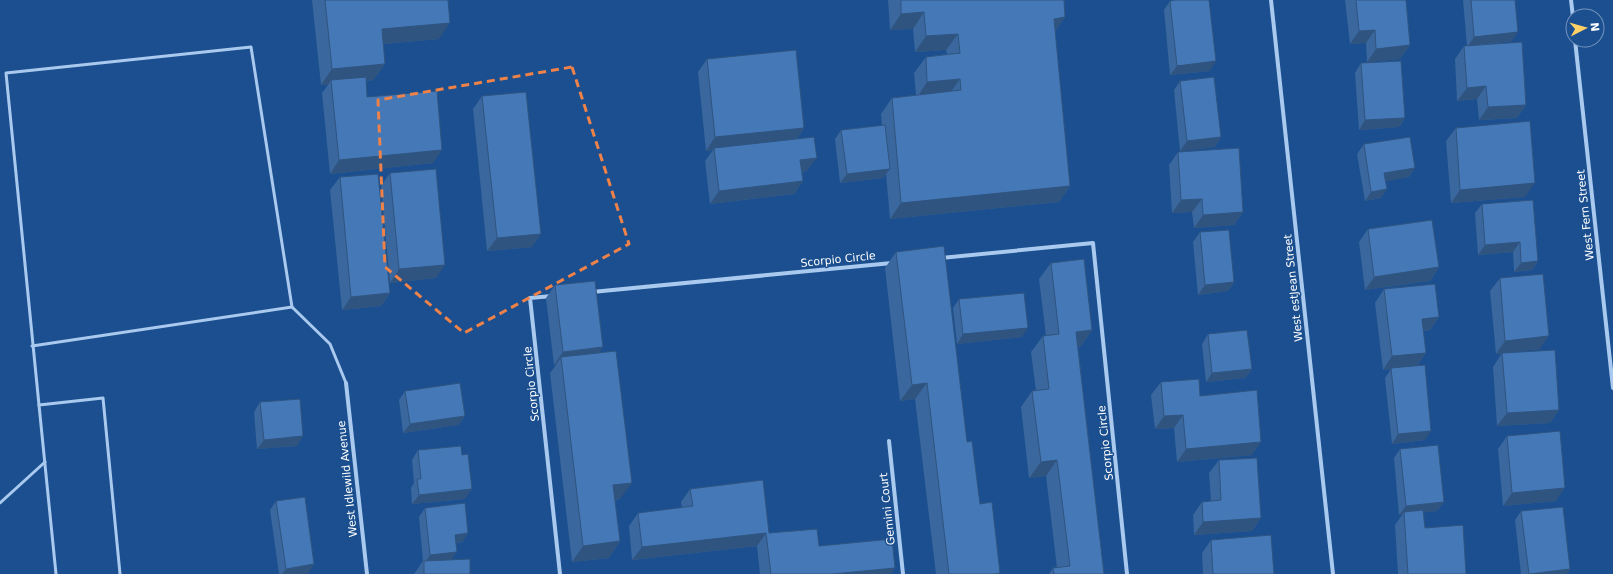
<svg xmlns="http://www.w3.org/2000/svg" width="1613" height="574" viewBox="0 0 1613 574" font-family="'DejaVu Sans',sans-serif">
<rect width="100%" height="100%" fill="#1b4f8f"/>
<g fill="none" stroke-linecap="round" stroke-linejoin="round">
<!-- lane -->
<g stroke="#a9c9ee" stroke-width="3">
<polyline points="292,307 330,344 346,383"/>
<polyline points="32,346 292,307 251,47 6,73 39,405"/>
<polyline points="0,503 45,462"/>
<polyline points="56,574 39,405 103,398 120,574"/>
</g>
<!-- street -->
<g stroke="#a9c9ee" stroke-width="4">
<polyline points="1271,0 1333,574"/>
<polyline points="1571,0 1573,17"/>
<polyline points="1575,40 1613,388"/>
<polyline points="941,258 1093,243 1127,574"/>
<polyline points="592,292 892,263"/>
<polyline points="552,296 530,298 560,574"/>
<polyline points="346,383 367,574"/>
<polyline points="889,441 903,574"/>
</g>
</g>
<!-- wall -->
<g fill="#3a679d">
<polygon points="312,0 448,0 439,39 383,44 385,64 373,80 366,81 367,97 433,163 330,174 322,93 328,85 321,85"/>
<polygon points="888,0 1064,0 1065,17 1055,31 1070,186 1059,202 890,219 886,174 883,178 840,183 835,139 841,130 882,126 881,114 892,98 916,95 914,73 926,57 947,54 946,50 915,52 913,29 890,30"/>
<polygon points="1345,0 1406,0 1410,45 1400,59 1367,62 1366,43 1350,44"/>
<polygon points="1463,0 1515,0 1512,41 1481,45 1526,105 1517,118 1479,120 1477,99 1457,101 1455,59 1464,46 1467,46"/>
<polygon points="1170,1 1210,71 1170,75 1164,10"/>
<polygon points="707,59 804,128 797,139 807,171 802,172 803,181 794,194 710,204 705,161 713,150 706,151 698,72"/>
<polygon points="1361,63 1405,118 1399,127 1359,130 1355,73"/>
<polygon points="1180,81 1221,137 1215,147 1180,151 1174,90"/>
<polygon points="482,96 532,247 487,251 473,109"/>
<polygon points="1456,128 1525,197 1451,203 1446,141"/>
<polygon points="1364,144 1415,168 1409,177 1386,181 1381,198 1365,201 1357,154"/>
<polygon points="1178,152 1243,212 1234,225 1194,228 1192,212 1172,213 1169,165"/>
<polygon points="390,173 436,278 390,283 381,186"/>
<polygon points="340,177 390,293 381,306 342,310 330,190"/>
<polygon points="1482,204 1538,261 1532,270 1514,272 1513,252 1478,255 1475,213"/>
<polygon points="1368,229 1439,267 1430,281 1365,290 1359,242"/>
<polygon points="1200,232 1234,282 1228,291 1198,295 1193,242"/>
<polygon points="896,252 967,442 980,504 1000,573 999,574 936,574 915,399 900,401 885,268"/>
<polygon points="1051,263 1092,330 1081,346 1078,347 1104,574 1049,574 1053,568 1057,568 1046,476 1029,478 1021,407 1032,391 1036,391 1031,352 1043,336 1046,336 1039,279"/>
<polygon points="1500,278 1540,349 1496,354 1490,291"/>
<polygon points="555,285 599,353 620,499 615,500 620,541 609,558 572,562 550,373 556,365 554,365 546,298"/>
<polygon points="1384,289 1439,317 1430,330 1423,331 1426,353 1417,366 1425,440 1392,444 1385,378 1391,369 1383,370 1375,303"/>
<polygon points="959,299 1022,337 957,344 953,308"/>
<polygon points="1208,334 1252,369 1245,378 1206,382 1202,344"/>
<polygon points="1502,353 1559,410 1550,423 1497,426 1493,367"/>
<polygon points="1161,382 1200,396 1252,455 1177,462 1174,428 1155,429 1151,395"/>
<polygon points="405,391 465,416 458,425 403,433 399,400"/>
<polygon points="260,402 297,446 257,449 254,412"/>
<polygon points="1507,436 1556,501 1503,506 1498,449"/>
<polygon points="1400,449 1444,502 1437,511 1423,512 1425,528 1466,574 1398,574 1395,525 1402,515 1399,515 1394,458"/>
<polygon points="418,450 465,499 412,504 411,488 414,483 412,460"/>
<polygon points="1219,460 1261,518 1252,531 1194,535 1193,515 1202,502 1211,501 1209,473"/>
<polygon points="690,489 769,533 819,546 891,574 760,574 757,546 632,560 629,526 638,513 682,508 681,502"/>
<polygon points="276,501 308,574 279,574 270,510"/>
<polygon points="425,508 468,533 462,542 456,543 451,560 470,574 414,574 423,561 419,517"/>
<polygon points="1521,511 1570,569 1567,574 1521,574 1515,520"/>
<polygon points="1211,540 1274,574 1203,574 1202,553"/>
</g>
<!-- shaded-wall -->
<g fill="#305480">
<polygon points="924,12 913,29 890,30 901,14"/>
<polygon points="1065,17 1054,33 1054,19"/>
<polygon points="450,23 439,39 370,45 382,29"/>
<polygon points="1375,30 1366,43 1350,44 1359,31"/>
<polygon points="1518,32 1512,41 1468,46 1474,37"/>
<polygon points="958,34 946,50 915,52 926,36"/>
<polygon points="1410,45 1400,59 1367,62 1376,49"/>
<polygon points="1216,61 1210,71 1170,75 1177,66"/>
<polygon points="385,64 373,80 331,84 331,80 328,85 321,85 332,69"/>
<polygon points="960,79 948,96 916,99 927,82"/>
<polygon points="1486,86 1477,99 1457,101 1467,88"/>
<polygon points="1526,105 1517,118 1479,120 1488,107"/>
<polygon points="1405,118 1399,127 1359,130 1365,120"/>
<polygon points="804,128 795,142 714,148 713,150 706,151 715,137"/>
<polygon points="1221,137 1215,147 1180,151 1187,141"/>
<polygon points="442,150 433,163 330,174 339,160"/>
<polygon points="817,158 807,171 791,173 800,160"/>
<polygon points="1415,168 1409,177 1378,183 1384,173"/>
<polygon points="890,169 883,178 840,183 847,174"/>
<polygon points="803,181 794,194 710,204 719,191"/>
<polygon points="1535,183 1525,197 1451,203 1460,190"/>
<polygon points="1070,186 1059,202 890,219 901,203"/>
<polygon points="1387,189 1381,198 1365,201 1371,192"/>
<polygon points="1202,199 1192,212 1172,213 1181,200"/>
<polygon points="1243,212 1234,225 1194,228 1203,215"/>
<polygon points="541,234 532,247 487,251 497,238"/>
<polygon points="1520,242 1513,252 1478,255 1485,245"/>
<polygon points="1538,261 1532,270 1514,272 1521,263"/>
<polygon points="445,265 436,278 390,283 399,269"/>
<polygon points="1439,267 1430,281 1365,290 1374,277"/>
<polygon points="1234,282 1228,291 1198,295 1205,285"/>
<polygon points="390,293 381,306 342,310 351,297"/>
<polygon points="1439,317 1430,330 1413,332 1422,319"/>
<polygon points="1028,328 1022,337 957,344 963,334"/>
<polygon points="1092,330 1081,346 1065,348 1076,332"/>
<polygon points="1549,336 1540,349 1496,354 1505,341"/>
<polygon points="603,347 594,361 561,357 556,365 554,365 563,352"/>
<polygon points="1426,353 1417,366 1383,370 1392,356"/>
<polygon points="1252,369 1245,378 1206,382 1212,373"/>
<polygon points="927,383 915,399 900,401 912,385"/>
<polygon points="1559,410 1550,423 1497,426 1507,413"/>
<polygon points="1183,415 1174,428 1155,429 1164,416"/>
<polygon points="465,416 458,425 403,433 410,424"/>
<polygon points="1431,431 1425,440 1392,444 1398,434"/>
<polygon points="303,436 297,446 257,449 264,440"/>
<polygon points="1261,442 1252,455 1177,462 1186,449"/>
<polygon points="1057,460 1046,476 1029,478 1041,462"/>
<polygon points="632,483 620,499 602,501 613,485"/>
<polygon points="1565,488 1556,501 1503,506 1512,493"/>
<polygon points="472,489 465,499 412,504 419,495"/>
<polygon points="1444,502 1437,511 1404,515 1404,512 1402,515 1399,515 1406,506"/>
<polygon points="1261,518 1252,531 1194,535 1203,522"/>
<polygon points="468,533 462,542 449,544 455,535"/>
<polygon points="766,533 757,546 632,560 642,547"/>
<polygon points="620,541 609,558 572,562 583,546"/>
<polygon points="457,552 450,561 424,564 430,555"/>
<polygon points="314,564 308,574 282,574 286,569"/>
<polygon points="895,568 891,574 832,574"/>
<polygon points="1570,569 1567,574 1529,574"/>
</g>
<!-- building -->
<g fill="#4478b7" stroke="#305480">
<polygon points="325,0 448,0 450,23 382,29 385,64 332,69"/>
<polygon points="901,0 1064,0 1065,17 1054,19 1070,186 901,203 892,98 961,90 960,79 927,82 926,57 960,53 958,34 926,36 924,12 901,14"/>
<polygon points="1175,0 1209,0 1216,61 1177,66 1170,1"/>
<polygon points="1356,0 1406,0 1410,45 1376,49 1375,30 1359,31"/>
<polygon points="1471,0 1515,0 1518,32 1474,37"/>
<polygon points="1522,42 1526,105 1488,107 1486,86 1467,88 1464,46"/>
<polygon points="796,50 804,128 715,137 707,59"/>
<polygon points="1401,61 1405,118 1365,120 1361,63"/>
<polygon points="366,77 367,97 437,91 442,150 339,160 331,80"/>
<polygon points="1214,77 1221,137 1187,141 1180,81"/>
<polygon points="526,92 541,234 497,238 482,96"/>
<polygon points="1530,121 1535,183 1460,190 1456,128"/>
<polygon points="885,125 890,169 847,174 841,130"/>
<polygon points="814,137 817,158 800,160 803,181 719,191 714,148"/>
<polygon points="1410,137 1415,168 1384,173 1387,189 1371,192 1364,144"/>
<polygon points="1239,148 1243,212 1203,215 1202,199 1181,200 1178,152"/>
<polygon points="436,169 445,265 399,269 390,173"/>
<polygon points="378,174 390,293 351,297 340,177"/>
<polygon points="1533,200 1538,261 1521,263 1520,242 1485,245 1482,204"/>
<polygon points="1432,220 1439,267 1374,277 1368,229"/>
<polygon points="1229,230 1234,282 1205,285 1200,232"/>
<polygon points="944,246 967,442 972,441 980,504 992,502 1000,573 994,574 949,574 927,383 912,385 896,252"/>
<polygon points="1084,259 1092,330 1076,332 1104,574 1054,574 1053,568 1070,566 1057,460 1041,462 1032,391 1049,389 1043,336 1059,334 1051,263"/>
<polygon points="1543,274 1549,336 1505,341 1500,278"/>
<polygon points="595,281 603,347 563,352 555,285"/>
<polygon points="1435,284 1439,317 1422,319 1426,353 1392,356 1384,289"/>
<polygon points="1024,293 1028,328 963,334 959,299"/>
<polygon points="1247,330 1252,369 1212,373 1208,334"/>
<polygon points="1555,350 1559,410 1507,413 1502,353"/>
<polygon points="616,351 632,483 613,485 620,541 583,546 561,357"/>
<polygon points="1425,365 1431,431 1398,434 1391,368"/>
<polygon points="1199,379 1200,396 1257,390 1261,442 1186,449 1183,415 1164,416 1161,382"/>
<polygon points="460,383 465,416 410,424 405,391"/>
<polygon points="300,399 303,436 264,440 260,402"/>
<polygon points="1560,431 1565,488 1512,493 1507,436"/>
<polygon points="1438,445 1444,502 1406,506 1400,449"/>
<polygon points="461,446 462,455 468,454 472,489 419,495 417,479 421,479 418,450"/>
<polygon points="1257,458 1261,518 1203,522 1202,502 1221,500 1219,460"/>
<polygon points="763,480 769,533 817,529 819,546 892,539 895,568 832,574 771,574 766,533 642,547 638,513 693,506 690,489"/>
<polygon points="305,497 314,564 286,569 276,501"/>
<polygon points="465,503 468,533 455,535 457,552 430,555 425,508"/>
<polygon points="1563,507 1570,569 1529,574 1521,511"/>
<polygon points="1423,510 1425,528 1463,525 1466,574 1408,574 1404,512"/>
<polygon points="1271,535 1274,574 1213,574 1211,540"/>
<polygon points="470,559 470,574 424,574 424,561"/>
</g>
<!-- marked area -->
<path fill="none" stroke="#ee8249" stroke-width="3" stroke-dasharray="8 5" stroke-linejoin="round" d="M572 67 629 244 464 333 385 267 378 100Z"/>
<g text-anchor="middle" stroke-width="3" stroke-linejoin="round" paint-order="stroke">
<!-- street labels -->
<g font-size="11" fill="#fff" stroke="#1b4f8f">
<text transform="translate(1585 215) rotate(-96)" y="4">West Fern Street</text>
<text transform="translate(838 259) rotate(-6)" y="4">Scorpio Circle</text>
<text transform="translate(1293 288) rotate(-96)" y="4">West estJean Street</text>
<text transform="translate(531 384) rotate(-96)" y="4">Scorpio Circle</text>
<text transform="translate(1105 443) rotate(-96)" y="4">Scorpio Circle</text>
<text transform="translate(347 479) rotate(-96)" y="4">West Idlewild Avenue</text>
<text transform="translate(887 509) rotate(-96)" y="4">Gemini Court</text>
</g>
</g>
<!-- north arrow -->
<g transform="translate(1585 28) rotate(84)"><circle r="19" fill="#1b4f8f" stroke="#7695bc"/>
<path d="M0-3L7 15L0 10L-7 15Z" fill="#ffd166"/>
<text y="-6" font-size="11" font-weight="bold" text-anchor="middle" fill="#ffffff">N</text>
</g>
</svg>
